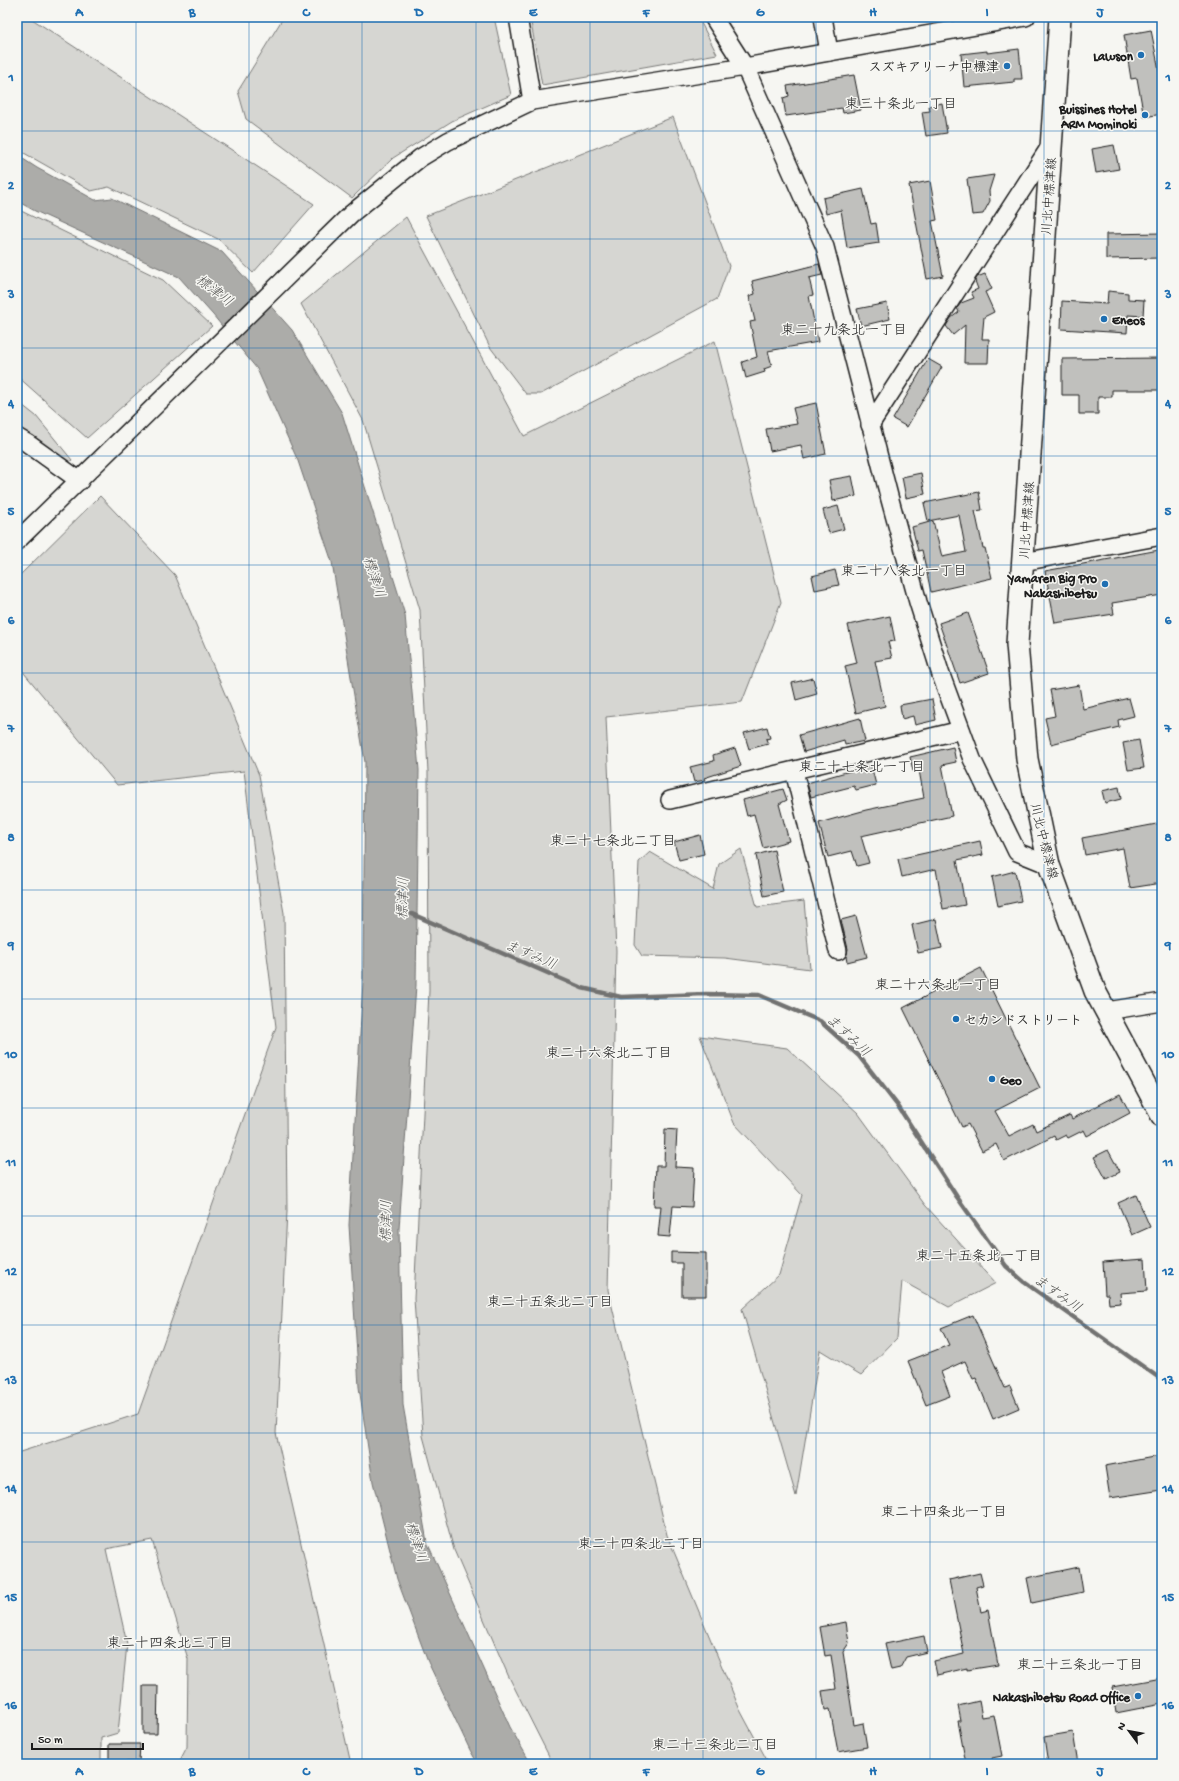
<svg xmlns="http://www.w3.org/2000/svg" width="1179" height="1781" viewBox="0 0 1179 1781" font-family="'Gochi Hand','Klee One',sans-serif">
<rect width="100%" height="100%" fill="#f6f6f2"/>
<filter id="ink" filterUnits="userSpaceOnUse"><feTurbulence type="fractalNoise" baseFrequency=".025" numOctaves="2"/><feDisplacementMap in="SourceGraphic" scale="8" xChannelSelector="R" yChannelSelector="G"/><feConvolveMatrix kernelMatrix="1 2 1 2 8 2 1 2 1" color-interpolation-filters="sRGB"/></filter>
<g filter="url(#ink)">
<!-- green -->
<g fill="#d6d6d2" stroke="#797977">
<polygon points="17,17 29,17 314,204 253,273 218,239 109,187 91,191 17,149"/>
<polygon points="286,17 494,17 511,95 452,121 393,158 352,198 246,119 238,91 283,18"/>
<polygon points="530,17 698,17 717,54 542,85"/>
<polygon points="673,117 729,266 717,299 541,394 526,394 490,347 426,216"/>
<polygon points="17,209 163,280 212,326 87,438 17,376"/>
<polygon points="406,217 524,436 715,341 781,602 742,702 606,717 616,951 608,1290 667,1535 740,1710 769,1764 553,1764 508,1675 454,1550 423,1436 414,1299 429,991 428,772 420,610 363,420 301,304"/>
<polygon points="17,401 36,416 72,460 65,465 17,432"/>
<polygon points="100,496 175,575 259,775 284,913 287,1211 276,1433 351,1764 178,1764 187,1747 188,1659 152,1540 106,1549 127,1644 118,1733 101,1738 101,1764 17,1764 17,1453 138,1414 276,1027 244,771 117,785 24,673 17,660 17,578"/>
<polygon points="741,849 757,907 804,901 810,969 725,958 642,956 635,945 639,862 650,852 713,889 719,864"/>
<polygon points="700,1036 787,1048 858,1113 925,1205 996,1283 949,1307 902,1281 897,1338 861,1375 820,1350 796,1496 742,1309 779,1275 802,1195 734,1123"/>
</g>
<!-- water -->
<polygon fill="#acaca9" stroke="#727271" points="17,155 37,168 95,200 112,198 222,252 292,330 342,413 405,615 419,770 416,985 399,1229 403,1405 427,1542 510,1727 531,1764 478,1764 470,1750 428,1662 397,1579 373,1482 359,1387 349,1225 363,982 365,762 332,562 298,461 257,369 213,315 179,277 35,211 17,201"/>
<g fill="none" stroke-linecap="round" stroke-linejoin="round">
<!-- stream -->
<polyline stroke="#727271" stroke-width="4.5" points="412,914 582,988 621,997 706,994 759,995 820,1021 859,1056 898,1106 957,1197 1006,1266 1024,1282 1162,1380"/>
</g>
<!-- building -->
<g fill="#c0c0bd" stroke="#1c1c1c">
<polygon points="1151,30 1162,85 1162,114 1144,117 1137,78 1131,79 1124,35"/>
<polygon points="1019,49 1022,79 1014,79 1014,82 964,87 961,54 987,51 987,53"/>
<polygon points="854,75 861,110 843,113 842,108 786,116 783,98 789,96 787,86"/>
<polygon points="942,103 947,133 926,136 922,112 930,111 929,106"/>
<polygon points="1114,145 1119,169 1096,173 1092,149"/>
<polygon points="994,175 989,191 990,201 983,214 972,215 967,179"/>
<polygon points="930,181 937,220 932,221 943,276 927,279 909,185"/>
<polygon points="863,189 871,224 876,223 879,243 847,248 841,210 826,214 823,198"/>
<polygon points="1162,233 1162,258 1106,259 1106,234"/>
<polygon points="819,264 822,275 809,278 813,295 809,296 818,342 768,351 772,366 764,369 765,372 746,378 742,362 757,357 750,322 755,321 749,296 755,294 752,281"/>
<polygon points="985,274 992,289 985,292 994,312 984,317 982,339 989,339 988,363 964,363 965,325 953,335 946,326 951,318 959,312 957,308 961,303 974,298 971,292 978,289 975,281 977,277"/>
<polygon points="1108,291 1128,293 1128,299 1144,300 1143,316 1128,315 1127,333 1061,329 1062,301 1107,304"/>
<polygon points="887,303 890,319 861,326 857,309"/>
<polygon points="1161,358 1161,390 1112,390 1112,397 1098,397 1098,414 1079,414 1079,395 1062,395 1062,359"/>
<polygon points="928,359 942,367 907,427 893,419"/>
<polygon points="816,403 826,454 804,459 801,445 770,451 766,429 797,424 793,408"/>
<polygon points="921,473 925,494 906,498 902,477"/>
<polygon points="852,476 856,496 833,501 829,480"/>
<polygon points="979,492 982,510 975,511 983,548 985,548 992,578 931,592 922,550 918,551 912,527 933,521 942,557 966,552 959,515 928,521 924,503"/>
<polygon points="838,506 844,529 829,533 823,510"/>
<polygon points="1159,550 1162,573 1162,595 1112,603 1114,614 1055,623 1045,571"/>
<polygon points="835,570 839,585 815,590 812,576"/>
<polygon points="968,613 989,673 960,683 939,623"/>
<polygon points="890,616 895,641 888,642 892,658 875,661 885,706 856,713 845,666 857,663 848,625"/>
<polygon points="813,678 817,694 796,700 792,683"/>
<polygon points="1079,685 1083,709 1129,698 1134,716 1118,720 1119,727 1051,744 1045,718 1055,716 1050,690"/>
<polygon points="932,699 936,720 915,725 913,716 902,719 900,705"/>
<polygon points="860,718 865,741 845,745 844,740 804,752 799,735"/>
<polygon points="767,727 770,738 766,739 768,744 749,749 744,733"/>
<polygon points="1139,740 1144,768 1128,770 1123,743"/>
<polygon points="953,747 956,762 942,765 952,816 861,836 869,863 857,866 852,851 828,857 819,823 866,810 924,798 919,770 913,771 910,757"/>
<polygon points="735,748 741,766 704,778 705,780 694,782 690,767 714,761 713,755"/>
<polygon points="871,765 876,785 856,790 854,786 811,797 807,783"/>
<polygon points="1119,787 1121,799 1105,803 1102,791"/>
<polygon points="783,789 787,800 779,804 789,841 763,848 754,814 747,816 743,800"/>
<polygon points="1162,823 1162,883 1130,888 1123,848 1085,855 1082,838"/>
<polygon points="700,835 704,854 679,860 674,842"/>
<polygon points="980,841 983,855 957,860 965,905 943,909 936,869 902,877 898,859"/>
<polygon points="774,850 783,892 764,896 756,855"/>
<polygon points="1015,871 1021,901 998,906 992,877"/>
<polygon points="856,916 867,957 847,962 846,957 848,949 841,920"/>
<polygon points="936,919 942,948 918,953 912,925"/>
<polygon points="981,968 1040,1088 995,1111 1009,1136 1033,1124 1036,1131 1070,1115 1072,1119 1120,1094 1130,1113 1087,1136 1084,1130 1068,1138 1066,1135 1056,1140 1054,1136 1004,1161 996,1144 982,1151 968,1124 962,1127 903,1008"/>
<polygon points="665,1129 677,1130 675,1167 694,1168 692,1207 673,1206 670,1237 658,1236 661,1206 654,1206 656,1166 664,1166"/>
<polygon points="1108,1150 1120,1172 1106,1179 1094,1157"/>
<polygon points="1136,1195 1150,1227 1132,1235 1118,1203"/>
<polygon points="671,1252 706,1253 706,1296 682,1296 682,1263 671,1263"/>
<polygon points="1145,1259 1147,1291 1120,1293 1121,1303 1109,1304 1108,1294 1105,1294 1103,1262"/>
<polygon points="973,1315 1005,1388 1010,1386 1019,1408 993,1419 976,1378 973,1379 965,1361 941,1372 950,1396 926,1405 908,1361 949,1345 941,1328"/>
<polygon points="1159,1456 1162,1490 1110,1498 1105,1466"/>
<polygon points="1079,1567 1083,1592 1032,1603 1027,1578"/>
<polygon points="980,1573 983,1585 976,1587 981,1612 988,1610 998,1665 967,1670 967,1668 937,1675 934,1661 964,1654 949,1580"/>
<polygon points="846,1622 849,1643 843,1652 854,1725 863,1723 867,1747 838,1752 830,1709 825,1710 822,1691 836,1689 831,1655 825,1656 820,1627"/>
<polygon points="924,1636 927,1652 906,1657 900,1668 891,1670 885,1644"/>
<polygon points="1162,1678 1162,1704 1116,1713 1112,1687"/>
<polygon points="143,1686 158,1686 157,1734 143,1734"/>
<polygon points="979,1701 982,1717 994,1715 1002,1756 992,1758 993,1764 966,1764 958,1721 961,1721 958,1706"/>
<polygon points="1073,1732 1078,1764 1048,1764 1044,1737"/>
<polygon points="109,1744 140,1744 139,1762 109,1762"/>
</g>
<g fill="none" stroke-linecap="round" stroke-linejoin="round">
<defs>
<g id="minor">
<polyline points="518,17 532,101"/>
<polyline points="713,17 745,67 825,247 889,496 918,602 941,675 972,759 1017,852 1049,865"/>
<polyline points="823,17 829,52"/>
<polyline points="870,425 1051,145"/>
<polyline points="17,437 27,443 80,481"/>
<polyline points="17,541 351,214 420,158 448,141 532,101 745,67 1026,17"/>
<polyline points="1023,562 1162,536"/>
<polyline points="794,771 838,951"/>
<polyline points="670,800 961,730"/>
<polyline points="1107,1011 1162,1002"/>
</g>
<polyline id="major" points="1060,17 1017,644 1027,759 1049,865 1095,991 1162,1116"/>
</defs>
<!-- minor casing -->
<use href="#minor" stroke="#1c1c1c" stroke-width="20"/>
<!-- major casing -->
<use href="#major" stroke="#1c1c1c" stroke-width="24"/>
<!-- minor -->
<use href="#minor" stroke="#f6f6f2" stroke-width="17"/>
<!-- major -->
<use href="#major" stroke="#f6f6f2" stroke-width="21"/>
</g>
</g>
<!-- grid -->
<path fill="none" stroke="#1f6fb2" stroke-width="1" stroke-opacity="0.55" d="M136 17V1764M249 17V1764M362 17V1764M476 17V1764M590 17V1764M703 17V1764M816 17V1764M930 17V1764M1044 17V1764M17 131H1162M17 239H1162M17 348H1162M17 456H1162M17 565H1162M17 673H1162M17 782H1162M17 890H1162M17 999H1162M17 1108H1162M17 1216H1162M17 1325H1162M17 1433H1162M17 1542H1162M17 1650H1162"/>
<!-- markers -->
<g fill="#1f6fb2" stroke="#f6f6f2" stroke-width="1.5">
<circle cx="1141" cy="55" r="4"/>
<circle cx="1007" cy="66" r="4"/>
<circle cx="1145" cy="115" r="4"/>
<circle cx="1104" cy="319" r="4"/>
<circle cx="1105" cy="584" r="4"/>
<circle cx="956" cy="1019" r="4"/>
<circle cx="992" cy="1079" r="4"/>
<circle cx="1138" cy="1696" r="4"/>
</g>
<g text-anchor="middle" stroke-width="3" stroke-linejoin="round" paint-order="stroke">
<!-- poi labels -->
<g font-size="13" font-weight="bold" fill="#1c1c1c" stroke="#f6f6f2" text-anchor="end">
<text x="1133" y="60">Lawson</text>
<text x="999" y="71">スズキアリーナ中標津</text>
<text x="1137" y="113">Buissines Hotel<tspan x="1137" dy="15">ARM Mominoki</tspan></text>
<text x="1112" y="324" text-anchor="start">Eneos</text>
<text x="1097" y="582">Yamaren Big Pro<tspan x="1097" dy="15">Nakashibetsu</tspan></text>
<text x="964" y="1024" text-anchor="start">セカンドストリート</text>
<text x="1000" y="1084" text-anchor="start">Geo</text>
<text x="1130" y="1701">Nakashibetsu Road Office</text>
</g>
<!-- street labels -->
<g font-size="13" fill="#1c1c1c" stroke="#f6f6f2">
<text transform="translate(1048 196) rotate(-86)" y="5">川北中標津線</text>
<text transform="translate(1026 520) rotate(-86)" y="5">川北中標津線</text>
<text transform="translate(1045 841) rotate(76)" y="5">川北中標津線</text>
</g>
<!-- neighbourhood labels -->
<g font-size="14" fill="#1c1c1c" stroke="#f6f6f2">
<text x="901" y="108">東三十条北一丁目</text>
<text x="844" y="334">東二十九条北一丁目</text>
<text x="904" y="575">東二十八条北一丁目</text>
<text x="862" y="771">東二十七条北一丁目</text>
<text x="613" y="845">東二十七条北二丁目</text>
<text x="938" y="989">東二十六条北一丁目</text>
<text x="609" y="1057">東二十六条北二丁目</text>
<text x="979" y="1260">東二十五条北一丁目</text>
<text x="550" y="1306">東二十五条北二丁目</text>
<text x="944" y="1516">東二十四条北一丁目</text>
<text x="641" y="1548">東二十四条北二丁目</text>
<text x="170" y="1647">東二十四条北三丁目</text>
<text x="1080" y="1669">東二十三条北一丁目</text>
<text x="715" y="1749">東二十三条北二丁目</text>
</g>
<!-- water labels -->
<g font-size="14" font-style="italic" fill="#565654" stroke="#f6f6f2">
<text transform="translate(215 290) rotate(37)" y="5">標津川</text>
<text transform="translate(375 577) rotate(72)" y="5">標津川</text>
<text transform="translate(402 898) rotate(-88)" y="5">標津川</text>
<text transform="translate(531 954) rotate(23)" y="5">ますみ川</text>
<text transform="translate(849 1035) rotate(43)" y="5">ますみ川</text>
<text transform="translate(385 1221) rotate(-89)" y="5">標津川</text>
<text transform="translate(1058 1293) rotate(35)" y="5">ますみ川</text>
<text transform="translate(417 1542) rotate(72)" y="5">標津川</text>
</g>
</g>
<!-- margin -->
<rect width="1179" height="1781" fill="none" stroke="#f6f6f2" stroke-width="44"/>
<!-- north arrow -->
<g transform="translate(1129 1731) rotate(302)" stroke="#f6f6f2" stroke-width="3" paint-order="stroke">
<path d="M0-3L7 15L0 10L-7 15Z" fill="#1c1c1c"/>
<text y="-6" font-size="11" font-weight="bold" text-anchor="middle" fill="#1c1c1c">N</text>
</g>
<!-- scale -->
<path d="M32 1743v6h111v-6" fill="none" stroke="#1c1c1c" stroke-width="2"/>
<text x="38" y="1743" font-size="12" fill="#1c1c1c" stroke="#f6f6f2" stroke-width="3" paint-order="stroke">50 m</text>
<rect x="22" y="22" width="1135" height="1737" fill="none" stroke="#1f6fb2" stroke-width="1.5"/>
<g font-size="13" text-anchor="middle" font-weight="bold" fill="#1f6fb2">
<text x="79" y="16">A</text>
<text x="192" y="16">B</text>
<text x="306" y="16">C</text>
<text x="419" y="16">D</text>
<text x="533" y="16">E</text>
<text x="646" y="16">F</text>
<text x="760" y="16">G</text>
<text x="873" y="16">H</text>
<text x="987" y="16">I</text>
<text x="1100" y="16">J</text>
<text x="11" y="81">1</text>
<text x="1168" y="81">1</text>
<text x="11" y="189">2</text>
<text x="1168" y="189">2</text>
<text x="11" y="298">3</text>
<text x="1168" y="298">3</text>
<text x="11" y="407">4</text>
<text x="1168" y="407">4</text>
<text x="11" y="515">5</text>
<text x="1168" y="515">5</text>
<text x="11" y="624">6</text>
<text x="1168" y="624">6</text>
<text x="11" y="732">7</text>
<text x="1168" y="732">7</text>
<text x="11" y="841">8</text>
<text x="1168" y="841">8</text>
<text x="11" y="949">9</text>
<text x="1168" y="949">9</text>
<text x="11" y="1058">10</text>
<text x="1168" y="1058">10</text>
<text x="11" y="1166">11</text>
<text x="1168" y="1166">11</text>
<text x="11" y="1275">12</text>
<text x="1168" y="1275">12</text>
<text x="11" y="1384">13</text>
<text x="1168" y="1384">13</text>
<text x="11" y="1492">14</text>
<text x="1168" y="1492">14</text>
<text x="11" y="1601">15</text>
<text x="1168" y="1601">15</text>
<text x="11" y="1709">16</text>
<text x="1168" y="1709">16</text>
<text x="79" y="1775">A</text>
<text x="192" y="1775">B</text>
<text x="306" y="1775">C</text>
<text x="419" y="1775">D</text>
<text x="533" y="1775">E</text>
<text x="646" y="1775">F</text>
<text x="760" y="1775">G</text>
<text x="873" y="1775">H</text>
<text x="987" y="1775">I</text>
<text x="1100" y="1775">J</text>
</g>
</svg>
